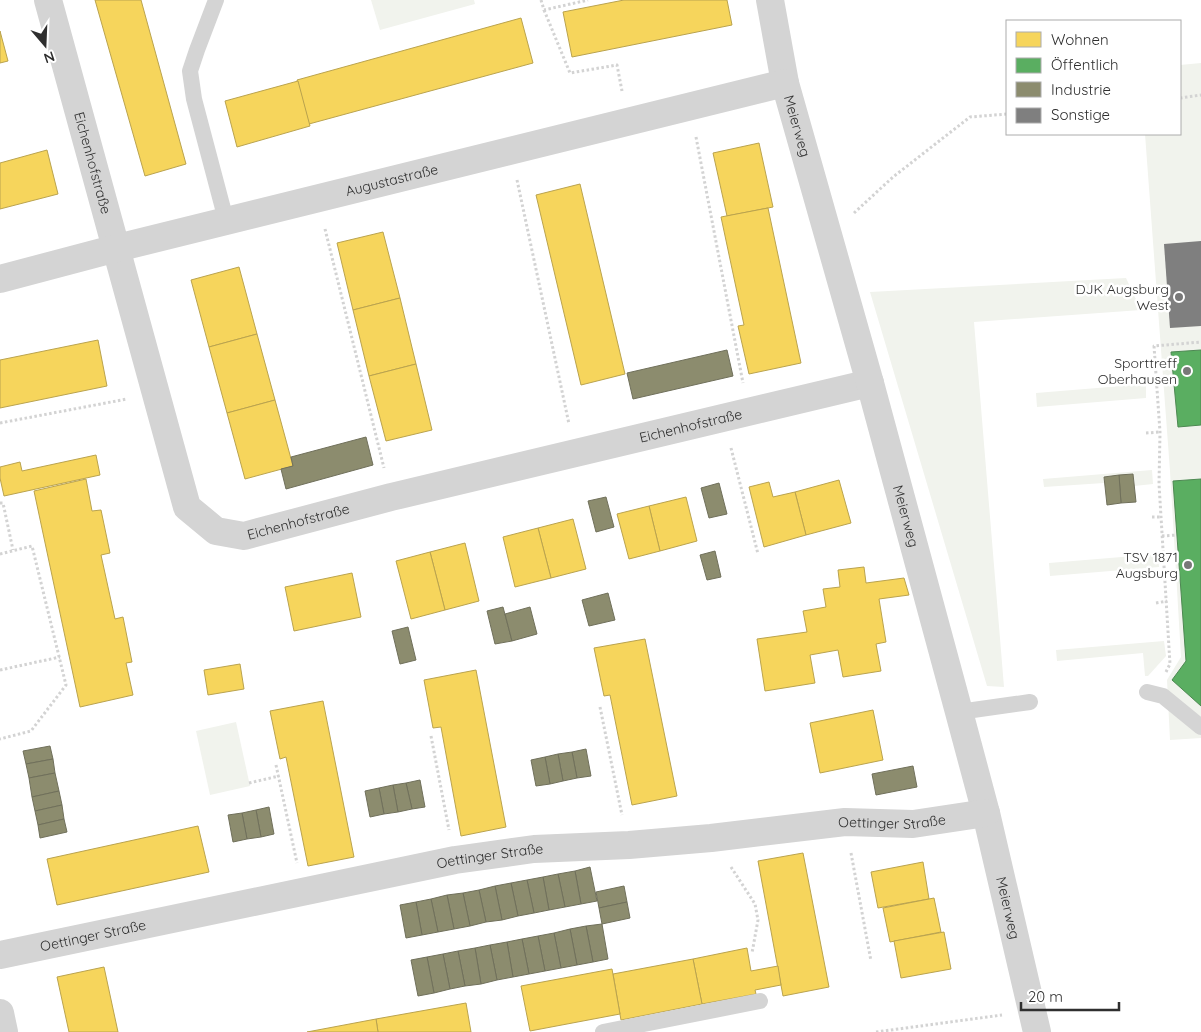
<svg xmlns="http://www.w3.org/2000/svg" width="1201" height="1032" viewBox="0 0 1201 1032" font-family="Quicksand,sans-serif">
<rect width="100%" height="100%" fill="#fff"/>
<!-- green -->
<g fill="#f1f3ed">
<polygon points="371,0 474,0 475,4 380,30"/>
<polygon points="1201,63 1201,738 1170,740 1167,680 1181,657 1170,471 1145,134 1180,134 1180,65"/>
<polygon points="1126,278 1141,310 974,322 1004,687 987,686 870,292"/>
<polygon points="1146,384 1146,398 1037,407 1036,393"/>
<polygon points="1152,470 1153,484 1134,486 1133,474 1104,477 1104,483 1044,487 1043,479"/>
<polygon points="1158,554 1159,567 1050,576 1049,563"/>
<polygon points="1164,641 1166,656 1148,676 1145,676 1143,653 1057,661 1056,650"/>
<polygon points="236,722 250,786 210,795 196,731"/>
</g>
<!-- homes -->
<g fill="#f6d55c" stroke="#baa34e">
<polygon points="95,0 141,0 186,164 145,176"/>
<polygon points="624,0 727,0 732,25 572,57 563,12"/>
<polygon points="521,18 533,63 309,124 297,80"/>
<polygon points="0,31 8,61 0,63"/>
<polygon points="298,81 310,126 237,147 225,101"/>
<polygon points="759,143 773,207 727,216 713,153"/>
<polygon points="47,150 58,194 0,209 0,163"/>
<polygon points="580,184 625,374 581,385 536,195"/>
<polygon points="768,208 801,363 749,374 738,326 744,325 721,217"/>
<polygon points="383,232 400,298 353,310 337,243"/>
<polygon points="239,267 257,334 209,347 191,280"/>
<polygon points="400,298 416,364 369,376 353,310"/>
<polygon points="257,334 275,400 227,413 209,347"/>
<polygon points="98,340 107,386 0,408 0,360"/>
<polygon points="416,364 432,430 386,441 369,376"/>
<polygon points="275,400 293,466 245,479 227,413"/>
<polygon points="96,455 100,475 4,496 0,478 0,467 20,462 22,471"/>
<polygon points="86,479 92,511 101,510 110,553 101,555 115,619 123,617 132,662 126,663 133,695 80,707 34,491"/>
<polygon points="839,480 851,523 806,535 795,492"/>
<polygon points="769,482 773,497 795,492 806,535 764,547 749,487"/>
<polygon points="686,497 697,541 660,551 649,506"/>
<polygon points="649,506 660,551 629,559 617,514"/>
<polygon points="573,519 586,569 551,578 538,528"/>
<polygon points="538,528 551,578 515,587 503,537"/>
<polygon points="465,543 479,601 445,610 430,552"/>
<polygon points="430,552 445,610 411,619 396,561"/>
<polygon points="864,567 866,583 904,578 909,595 879,599 886,642 876,644 881,671 843,677 838,650 810,655 815,683 765,691 757,639 807,632 803,611 826,607 823,589 840,587 838,570"/>
<polygon points="352,573 361,617 294,631 285,587"/>
<polygon points="645,639 677,796 632,805 610,695 604,696 594,648"/>
<polygon points="240,664 244,689 208,695 204,670"/>
<polygon points="476,670 506,827 461,836 441,727 433,728 424,680"/>
<polygon points="323,701 354,857 308,866 286,757 280,759 270,711"/>
<polygon points="873,710 883,760 820,773 810,723"/>
<polygon points="198,826 209,872 57,905 47,859"/>
<polygon points="803,853 829,987 783,996 758,861"/>
<polygon points="923,862 929,899 878,908 871,872"/>
<polygon points="934,898 941,932 890,942 883,908"/>
<polygon points="944,932 951,969 901,978 894,941"/>
<polygon points="747,948 751,971 778,966 781,985 755,990 756,994 702,1004 693,959"/>
<polygon points="693,959 702,1004 621,1020 613,974"/>
<polygon points="104,967 118,1032 69,1032 57,977"/>
<polygon points="612,969 620,1014 530,1031 521,986"/>
<polygon points="466,1003 471,1032 378,1032 376,1019"/>
<polygon points="376,1019 378,1032 307,1032"/>
</g>
<!-- public -->
<g fill="#5aae61" stroke="#4d8852">
<polygon points="1201,350 1201,425 1178,427 1171,352"/>
<polygon points="1201,479 1201,706 1172,680 1186,661 1173,481"/>
</g>
<!-- industry -->
<g fill="#8c8c6e" stroke="#70705b">
<polygon points="727,350 733,376 633,399 627,373"/>
<polygon points="366,437 373,465 286,489 281,469 293,466 291,457"/>
<polygon points="1133,474 1136,502 1121,503 1119,475"/>
<polygon points="1119,475 1121,503 1107,505 1104,477"/>
<polygon points="719,483 727,514 709,518 701,488"/>
<polygon points="606,497 614,527 596,532 588,501"/>
<polygon points="715,551 721,577 707,580 700,555"/>
<polygon points="608,593 615,620 589,626 582,600"/>
<polygon points="503,607 512,641 495,644 487,611"/>
<polygon points="530,607 537,634 512,641 505,614"/>
<polygon points="408,627 416,660 400,664 392,631"/>
<polygon points="50,746 53,759 26,764 23,751"/>
<polygon points="586,749 591,776 577,778 572,752"/>
<polygon points="572,752 577,778 563,781 558,754"/>
<polygon points="558,754 563,781 550,784 545,757"/>
<polygon points="545,757 550,784 536,786 531,760"/>
<polygon points="53,759 55,773 29,778 26,764"/>
<polygon points="913,766 917,787 876,795 872,774"/>
<polygon points="55,773 59,791 32,797 29,778"/>
<polygon points="420,780 425,807 412,809 406,783"/>
<polygon points="406,783 412,809 398,812 393,785"/>
<polygon points="393,785 398,812 384,814 379,788"/>
<polygon points="379,788 384,814 370,817 365,791"/>
<polygon points="59,791 62,805 35,811 32,797"/>
<polygon points="62,805 64,819 38,825 35,811"/>
<polygon points="269,807 274,834 261,837 256,810"/>
<polygon points="256,810 261,837 247,839 242,813"/>
<polygon points="242,813 247,839 233,842 228,815"/>
<polygon points="64,819 67,832 40,838 38,825"/>
<polygon points="590,867 597,901 581,904 575,871"/>
<polygon points="575,871 581,904 565,907 558,874"/>
<polygon points="558,874 565,907 549,910 543,877"/>
<polygon points="543,877 549,910 534,913 527,880"/>
<polygon points="527,880 534,913 518,916 511,883"/>
<polygon points="511,883 518,916 502,920 495,886"/>
<polygon points="495,886 502,920 486,922 479,890"/>
<polygon points="624,886 627,902 599,908 596,892"/>
<polygon points="479,890 486,922 470,926 463,893"/>
<polygon points="463,893 470,926 454,929 447,895"/>
<polygon points="447,895 454,929 438,932 431,899"/>
<polygon points="431,899 438,932 422,935 416,902"/>
<polygon points="416,902 422,935 406,938 400,905"/>
<polygon points="627,902 630,918 602,924 599,908"/>
<polygon points="602,924 608,959 593,962 586,926"/>
<polygon points="586,926 593,962 577,965 570,929"/>
<polygon points="570,929 577,965 561,968 554,933"/>
<polygon points="554,933 561,968 545,971 538,936"/>
<polygon points="538,936 545,971 529,974 522,939"/>
<polygon points="522,939 529,974 513,977 507,942"/>
<polygon points="507,942 513,977 497,980 490,945"/>
<polygon points="490,945 497,980 481,984 475,948"/>
<polygon points="475,948 481,984 465,986 458,951"/>
<polygon points="458,951 465,986 450,989 443,954"/>
<polygon points="443,954 450,989 434,993 427,957"/>
<polygon points="427,957 434,993 418,996 411,960"/>
</g>
<!-- building -->
<polygon fill="#7f7f7f" points="1201,241 1201,326 1170,328 1164,244"/>
<g fill="none" stroke-linecap="round" stroke-linejoin="round">
<!-- path -->
<g stroke="#d3d3d3" stroke-width="3" stroke-dasharray="2.5 2.5" stroke-linecap="butt">
<polyline points="541,0 544,10 588,0"/>
<polyline points="544,10 570,73 617,65 622,91"/>
<polyline points="1180,98 1201,95"/>
<polyline points="696,137 743,383"/>
<polyline points="517,180 569,424"/>
<polyline points="854,213 893,177 970,117 1007,114"/>
<polyline points="325,229 384,468"/>
<polyline points="0,423 127,399"/>
<polyline points="1146,433 1160,432"/>
<polyline points="731,448 758,554"/>
<polyline points="0,503 3,503 13,550"/>
<polyline points="1152,517 1161,517"/>
<polyline points="1162,536 1177,535"/>
<polyline points="0,554 32,546 66,685 31,731 0,739"/>
<polyline points="1156,603 1167,601"/>
<polyline points="0,670 60,657"/>
<polyline points="1166,672 1170,664 1159,484 1160,432 1154,346 1201,342"/>
<polyline points="600,707 622,815"/>
<polyline points="431,736 449,830"/>
<polyline points="276,765 297,863"/>
<polyline points="249,783 279,776"/>
<polyline points="851,853 871,961"/>
<polyline points="731,867 755,904 758,920 752,953"/>
<polyline points="876,1032 1002,1015"/>
</g>
<!-- service -->
<g stroke="#d4d4d4" stroke-width="16">
<polyline points="216,0 197,50 190,71 194,99 226,220"/>
<polyline points="1147,692 1163,696 1201,727"/>
<polyline points="959,712 1030,702"/>
<polyline points="603,1032 760,1001"/>
</g>
<!-- minor -->
<g stroke="#d4d4d4" stroke-width="28">
<path id="s1" d="M48 0 187 507 216 531 244 536 391 497 870 383"/>
<path id="s2" d="M770 0 785 83 870 383 959 712 986 813 1037 1032"/>
<path id="s3" d="M0 279 117 248 785 83"/>
<path id="s4" d="M0 955 455 860 534 849 629 845 711 838 845 822 913 824 986 813"/>
<polyline points="0,1013 4,1032"/>
</g>
</g>
<!-- markers -->
<g fill="#787878" stroke="#fff" stroke-width="2">
<circle cx="1179" cy="297" r="5"/>
<circle cx="1187" cy="371" r="5"/>
<circle cx="1188" cy="565" r="5"/>
</g>
<g text-anchor="middle" stroke-width="5" stroke-linejoin="round" paint-order="stroke">
<!-- street labels -->
<g font-size="14" fill="#2f2f2f" stroke="#fff">
<text dy="5" stroke="none"><textPath href="#s2" startOffset="129">Meierweg</textPath></text>
<text dy="5" stroke="none"><textPath href="#s1" startOffset="169">Eichenhofstraße</textPath></text>
<text dy="5" stroke="none"><textPath href="#s3" startOffset="404">Augustastraße</textPath></text>
<text dy="5" stroke="none"><textPath href="#s1" startOffset="1052">Eichenhofstraße</textPath></text>
<text dy="5" stroke="none"><textPath href="#s2" startOffset="534">Meierweg</textPath></text>
<text dy="5" stroke="none"><textPath href="#s1" startOffset="648">Eichenhofstraße</textPath></text>
<text dy="5" stroke="none"><textPath href="#s4" startOffset="904">Oettinger Straße</textPath></text>
<text dy="5" stroke="none"><textPath href="#s4" startOffset="500">Oettinger Straße</textPath></text>
<text dy="5" stroke="none"><textPath href="#s2" startOffset="939">Meierweg</textPath></text>
<text dy="5" stroke="none"><textPath href="#s4" startOffset="95">Oettinger Straße</textPath></text>
</g>
<!-- poi labels -->
<g font-size="14" fill="#2f2f2f" stroke="#fff" text-anchor="end">
<text x="1169" y="294">DJK Augsburg<tspan x="1169" dy="16">West</tspan></text>
<text x="1177" y="368">Sporttreff<tspan x="1177" dy="16">Oberhausen</tspan></text>
<text x="1178" y="562">TSV 1871<tspan x="1178" dy="16">Augsburg</tspan></text>
</g>
</g>
<!-- legend -->
<rect x="1006" y="20" width="175" height="115" fill="#ffffff" stroke="#acacac"/>
<rect x="1016" y="32" width="25" height="15" fill="#f6d55c" stroke="#acacac"/>
<text x="1051" y="45" font-size="15" fill="#2f2f2f">Wohnen</text>
<rect x="1016" y="58" width="25" height="15" fill="#5aae61" stroke="#acacac"/>
<text x="1051" y="70" font-size="15" fill="#2f2f2f">Öffentlich</text>
<rect x="1016" y="82" width="25" height="15" fill="#8c8c6e" stroke="#acacac"/>
<text x="1051" y="95" font-size="15" fill="#2f2f2f">Industrie</text>
<rect x="1016" y="108" width="25" height="15" fill="#7f7f7f" stroke="#acacac"/>
<text x="1051" y="120" font-size="15" fill="#2f2f2f">Sonstige</text>
<!-- north arrow -->
<g transform="translate(45 45) rotate(161)" stroke="#ffffff" stroke-width="4" paint-order="stroke">
<path d="M0-4L9 19L0 12L-9 19Z" fill="#2f2f2f"/>
<text y="-8" font-size="14" font-weight="bold" text-anchor="middle" fill="#2f2f2f">N</text>
</g>
<!-- scale -->
<path d="M1021 1002v8h98v-8" fill="none" stroke="#2f2f2f" stroke-width="2.5"/>
<text x="1028" y="1002" font-size="15" fill="#2f2f2f" stroke="#ffffff" stroke-width="4" paint-order="stroke">20 m</text>
</svg>
